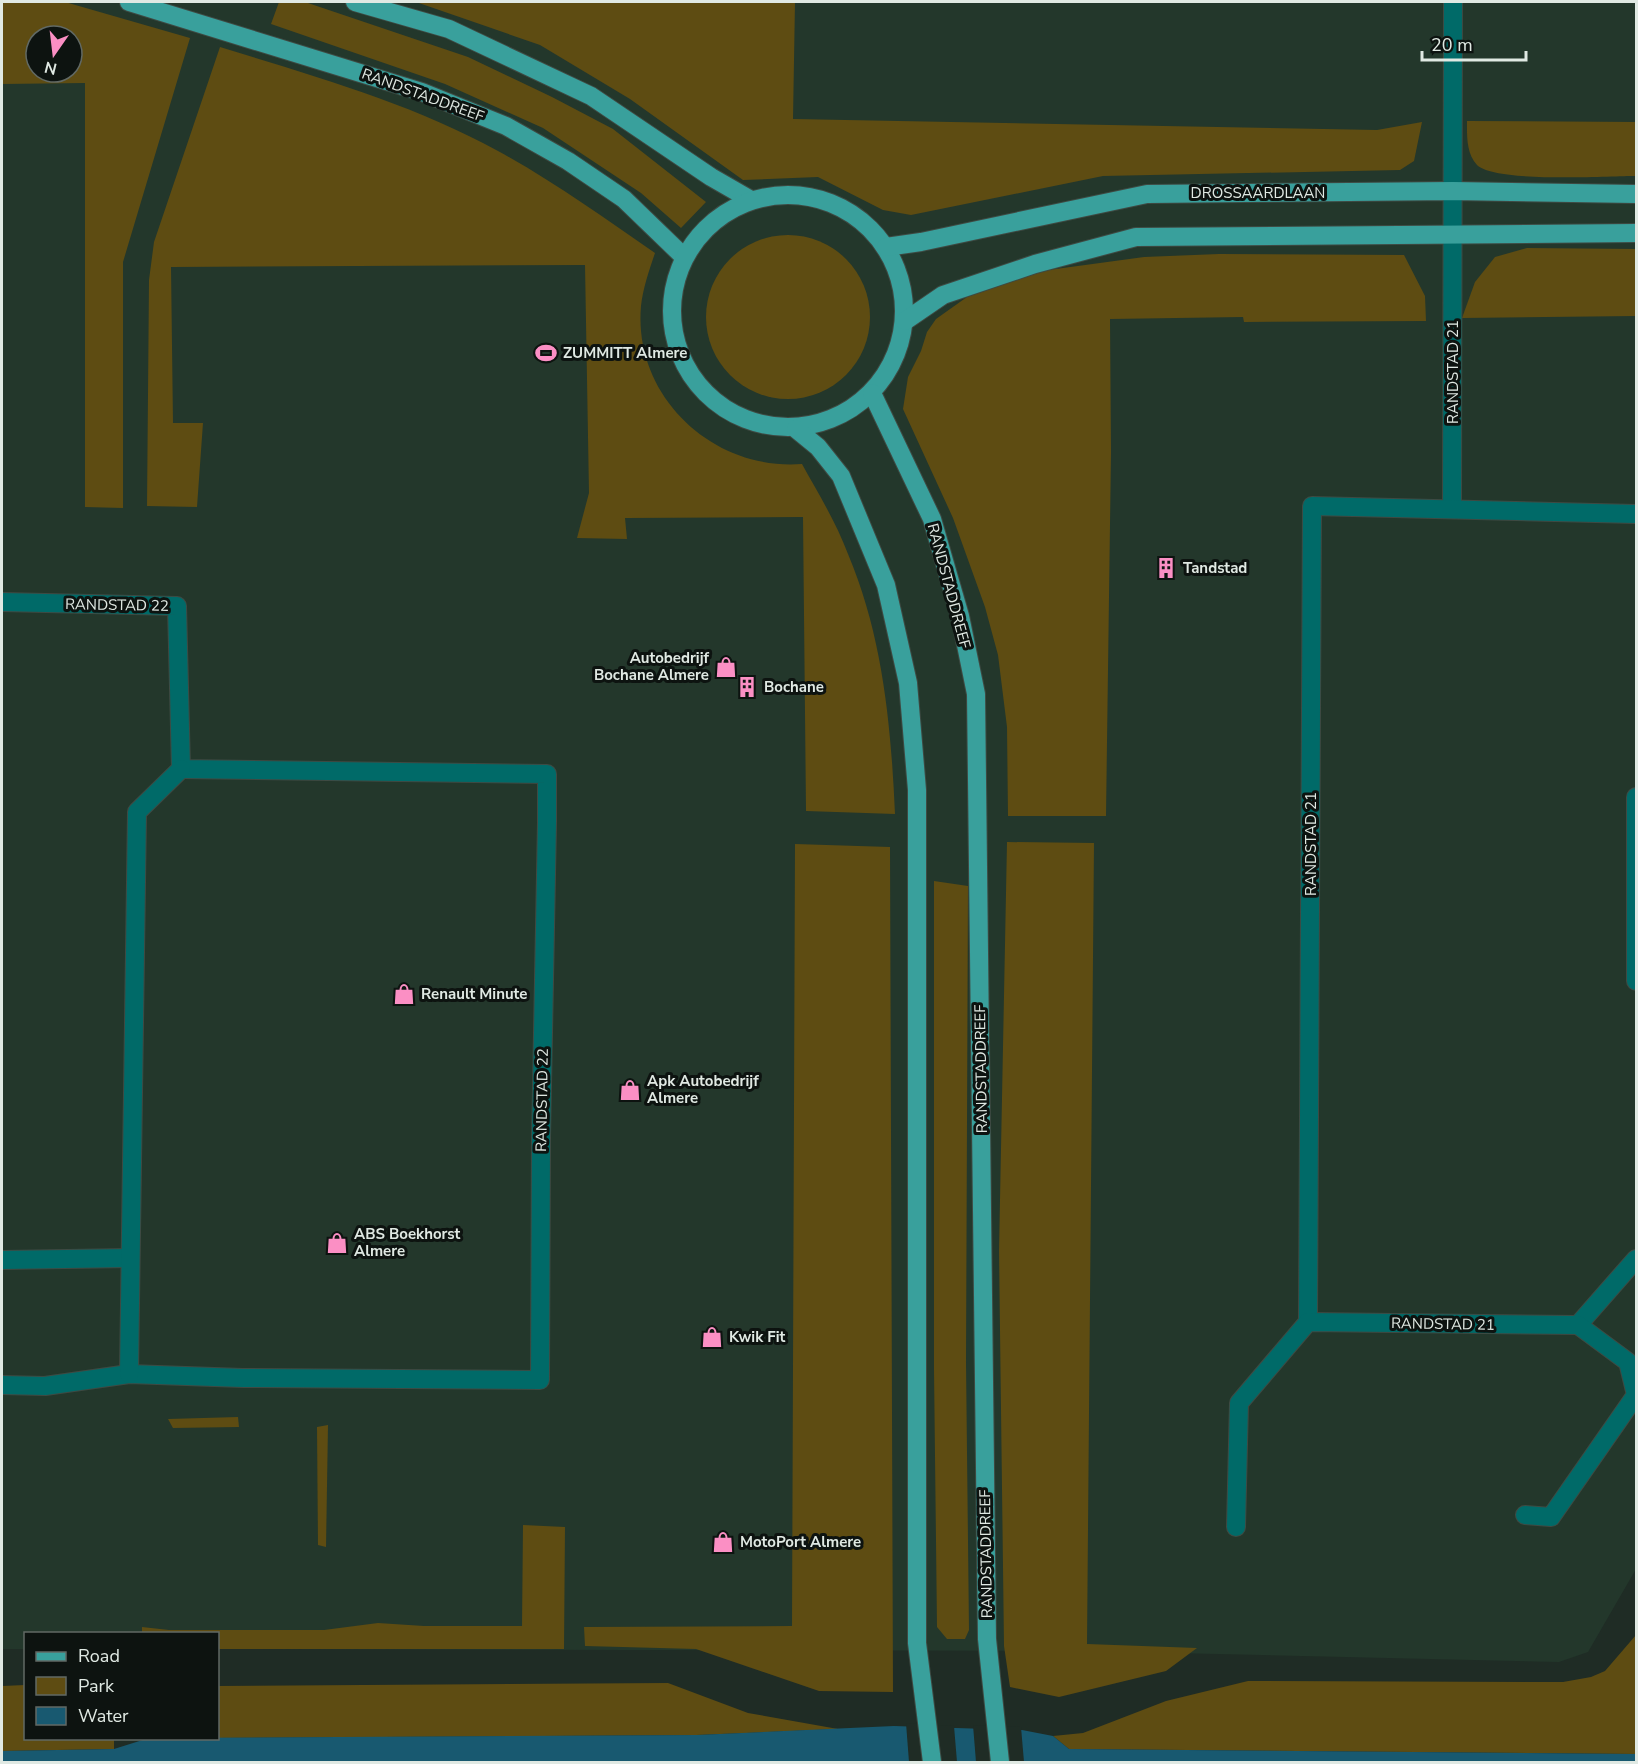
<svg xmlns="http://www.w3.org/2000/svg" width="1638" height="1764" viewBox="0 0 1638 1764" font-family="'Nunito Sans',sans-serif">
<rect width="100%" height="100%" fill="#1f2c25"/>
<!-- built -->
<path fill="#23372b" fill-rule="evenodd" d="M2 2H1636V1569L1588 1652 1559 1662 1087 1651 218 1649V1634H26L25 1649H2ZM36 36H72V72H36Z"/>
<!-- green -->
<g fill="#5e4c12" fill-rule="evenodd">
<path d="M2 2H65L190 38 123 262V508L85 507V83L2 84ZM36 36H72V72H36Z"/>
<polygon points="279,2 305,2 468,57 552,97 613,129 706,202 681,228 641,193 543,128 445,84 271,24"/>
<polygon points="416,2 795,2 793,119 1377,130 1422,122 1414,161 1400,170 1103,176 911,215 883,210 818,177 743,180 630,99 540,45"/>
<path d="M220 47C314 76 411 103 498 151 553 181 604 218 655 253 649 271 643 288 641 306 633 397 714 471 802 464 818 493 836 522 848 554 883 637 891 725 895 814L806 811 803 517 625 518 627 539 577 538 589 493 585 265 171 267 173 423H203L197 507 147 506 149 280 154 242Z"/>
<path d="M1467 121 1636 122V176C1607 176 1495 183 1477 165 1466 153 1467 135 1467 121Z"/>
<circle cx="788" cy="317" r="82"/>
<polygon points="1527,248 1636,249 1636,316 1462,318 1475,282 1495,257"/>
<polygon points="1219,254 1404,255 1425,296 1426,321 1244,322 1243,317 1110,319 1111,452 1106,816 1008,816 1007,727 998,655 985,607 953,518 903,409 908,377 921,351 927,332 936,319 967,297 1041,271 1144,257"/>
<polygon points="1007,842 1094,843 1087,1644 1197,1648 1166,1671 1059,1697 1010,1687 1004,1646 999,1251"/>
<polygon points="795,844 890,847 893,1692 819,1691 696,1649 585,1646 584,1627 792,1626"/>
<polygon points="934,881 968,886 966,1362 969,1630 965,1639 947,1639 937,1627 934,1370"/>
<polygon points="238,1417 239,1427 173,1428 168,1419"/>
<polygon points="328,1425 326,1547 318,1545 317,1427"/>
<polygon points="523,1525 565,1527 564,1649 218,1649 218,1634 142,1633 142,1627 169,1630 324,1630 378,1623 424,1626 522,1626"/>
<polygon points="1636,1635 1636,1754 1069,1749 1053,1736 1083,1733 1166,1701 1248,1681 1563,1682 1591,1677 1605,1671"/>
<polygon points="668,1683 748,1713 838,1729 697,1735 218,1738 218,1686"/>
<polygon points="25,1685 26,1738 114,1739 114,1749 2,1751 2,1686"/>
</g>
<!-- water -->
<polygon fill="#185970" points="894,1726 1022,1730 1053,1736 1069,1749 1636,1754 1636,1762 2,1762 2,1751 114,1749 149,1738 697,1735"/>
<!-- pier -->
<g fill="#1f2c25">
<polygon points="906,1723 954,1726 957,1762 909,1762"/>
<polygon points="973,1725 1021,1727 1024,1762 976,1762"/>
</g>
<g fill="none" stroke-linecap="round" stroke-linejoin="round">
<defs>
<g id="minor">
<polyline points="1452,509 1453,2"/>
<polyline points="2,602 177,606 181,769 547,774 547,822 541,1138 540,1380 243,1378 129,1374 45,1386 2,1385"/>
<polyline points="1636,797 1636,981"/>
<polyline points="2,1260 130,1258"/>
<polyline points="1308,1322 1312,506 1636,514"/>
<polyline points="1578,1325 1636,1259"/>
<polyline points="129,1374 137,812 181,769"/>
<polyline points="1236,1527 1239,1403 1308,1322 1578,1325 1628,1362 1636,1395 1551,1517 1525,1515"/>
</g>
<g id="major">
<polyline points="129,2 422,92 506,126 568,161 624,199 683,256"/>
<polyline points="355,2 449,29 591,96 711,177 751,200"/>
<circle cx="788" cy="311" r="116"/>
<polyline points="886,247 921,242 1147,194 1453,191 1636,194"/>
<polyline points="905,321 943,295 1035,264 1136,237 1636,233"/>
<polyline points="872,393 932,519 960,616 976,694 987,1639 1000,1762"/>
<polyline points="796,429 818,447 841,476 886,585 908,683 917,790 917,1643 932,1762"/>
</g>
</defs>
<!-- minor casing -->
<use href="#minor" stroke="#3e4a43" stroke-width="20"/>
<!-- major casing -->
<use href="#major" stroke="#3e4a43" stroke-width="20"/>
<!-- minor -->
<use href="#minor" stroke="#006a68" stroke-width="18"/>
<!-- major -->
<use href="#major" stroke="#39a09c" stroke-width="18"/>
</g>
<!-- icons -->
<defs>
<symbol id="stadium-bare" viewBox="-9 -9 18 18"><path d="M0-5a6.5 5 0 1 0 0 10a6.5 5 0 1 0 0-10ZM-3.5-1.8h7v3.6h-7Z" fill="#fb8fc4" stroke="#0d1310" stroke-width="2.5" paint-order="stroke"/></symbol>
<symbol id="building-bare" viewBox="-9 -9 18 18"><path d="M-4-6H4V6H1V3H-1V6H-4ZM-2.5-4.3h1.7v1.8h-1.7ZM.8-4.3h1.7v1.8H.8ZM-2.5-1h1.7V.8h-1.7ZM.8-1h1.7V.8H.8Z" fill="#fb8fc4" stroke="#0d1310" stroke-width="2.5" paint-order="stroke"/></symbol>
<symbol id="shop-bare" viewBox="-9 -9 18 18"><path d="M-5-2.5h2.3a2.7 3.5 0 0 1 5.4 0H5L5.5 6h-11ZM-1.5-2.5h3a1.5 2.3 0 0 0-3 0Z" fill="#fb8fc4" stroke="#0d1310" stroke-width="2.5" paint-order="stroke"/></symbol>
</defs>
<g fill-rule="evenodd">
<use href="#stadium-bare" x="531" y="338" width="30" height="30"/>
<use href="#building-bare" x="1151" y="553" width="30" height="30"/>
<use href="#shop-bare" x="711" y="652" width="30" height="30"/>
<use href="#building-bare" x="732" y="672" width="30" height="30"/>
<use href="#shop-bare" x="389" y="979" width="30" height="30"/>
<use href="#shop-bare" x="615" y="1075" width="30" height="30"/>
<use href="#shop-bare" x="322" y="1228" width="30" height="30"/>
<use href="#shop-bare" x="697" y="1322" width="30" height="30"/>
<use href="#shop-bare" x="708" y="1527" width="30" height="30"/>
</g>
<g text-anchor="middle" stroke-width="6" stroke-linejoin="round" paint-order="stroke">
<!-- street labels -->
<g font-size="15" fill="#e0e9e3" stroke="#0d1310">
<text transform="translate(423 95) rotate(20)" y="5">RANDSTADDREEF</text>
<text x="1258" y="198">DROSSAARDLAAN</text>
<text transform="translate(1453 372) rotate(-90)" y="5">RANDSTAD 21</text>
<text transform="translate(949 586) rotate(75)" y="5">RANDSTADDREEF</text>
<text transform="translate(117 605) rotate(1)" y="5">RANDSTAD 22</text>
<text transform="translate(1311 844) rotate(-90)" y="5">RANDSTAD 21</text>
<text transform="translate(981 1069) rotate(-91)" y="5">RANDSTADDREEF</text>
<text transform="translate(542 1100) rotate(-89)" y="5">RANDSTAD 22</text>
<text transform="translate(1443 1324) rotate(1)" y="5">RANDSTAD 21</text>
<text transform="translate(986 1554) rotate(-91)" y="5">RANDSTADDREEF</text>
</g>
<!-- poi labels -->
<g font-size="15" font-weight="bold" fill="#e0e9e3" stroke="#0d1310" text-anchor="start">
<text x="563" y="358">ZUMMITT Almere</text>
<text x="1183" y="573">Tandstad</text>
<text x="709" y="663" text-anchor="end">Autobedrijf<tspan x="709" dy="17">Bochane Almere</tspan></text>
<text x="764" y="692">Bochane</text>
<text x="421" y="999">Renault Minute</text>
<text x="647" y="1086">Apk Autobedrijf<tspan x="647" dy="17">Almere</tspan></text>
<text x="354" y="1239">ABS Boekhorst<tspan x="354" dy="17">Almere</tspan></text>
<text x="729" y="1342">Kwik Fit</text>
<text x="740" y="1547">MotoPort Almere</text>
</g>
</g>
<!-- border -->
<rect width="1638" height="1764" fill="none" stroke="#e0e9e3" stroke-width="6"/>
<!-- legend -->
<rect x="24" y="1632" width="195" height="108" fill="#0d1310" stroke="#616964" stroke-width="1.5"/>
<rect x="36" y="1652" width="30" height="9" fill="#39a09c" stroke="#616964" stroke-width="1.5"/>
<text x="78" y="1662" font-size="18" fill="#e0e9e3">Road</text>
<rect x="36" y="1677" width="30" height="18" fill="#5e4c12" stroke="#616964" stroke-width="1.5"/>
<text x="78" y="1692" font-size="18" fill="#e0e9e3">Park</text>
<rect x="36" y="1707" width="30" height="18" fill="#185970" stroke="#616964" stroke-width="1.5"/>
<text x="78" y="1722" font-size="18" fill="#e0e9e3">Water</text>
<!-- north arrow -->
<g transform="translate(54 54) rotate(194)"><circle r="28" fill="#0d1310" stroke="#616964" stroke-width="1.5"/>
<path d="M0-4.5L10 22L0 15L-10 22Z" fill="#fb8fc4"/>
<text y="-9" font-size="16" font-weight="bold" text-anchor="middle" fill="#e0e9e3">N</text>
</g>
<!-- scale -->
<path d="M1422 51v9h104v-9" fill="none" stroke="#e0e9e3" stroke-width="3"/>
<text x="1431" y="51" font-size="18" fill="#e0e9e3" stroke="#0d1310" stroke-width="4.5" paint-order="stroke">20 m</text>
</svg>
